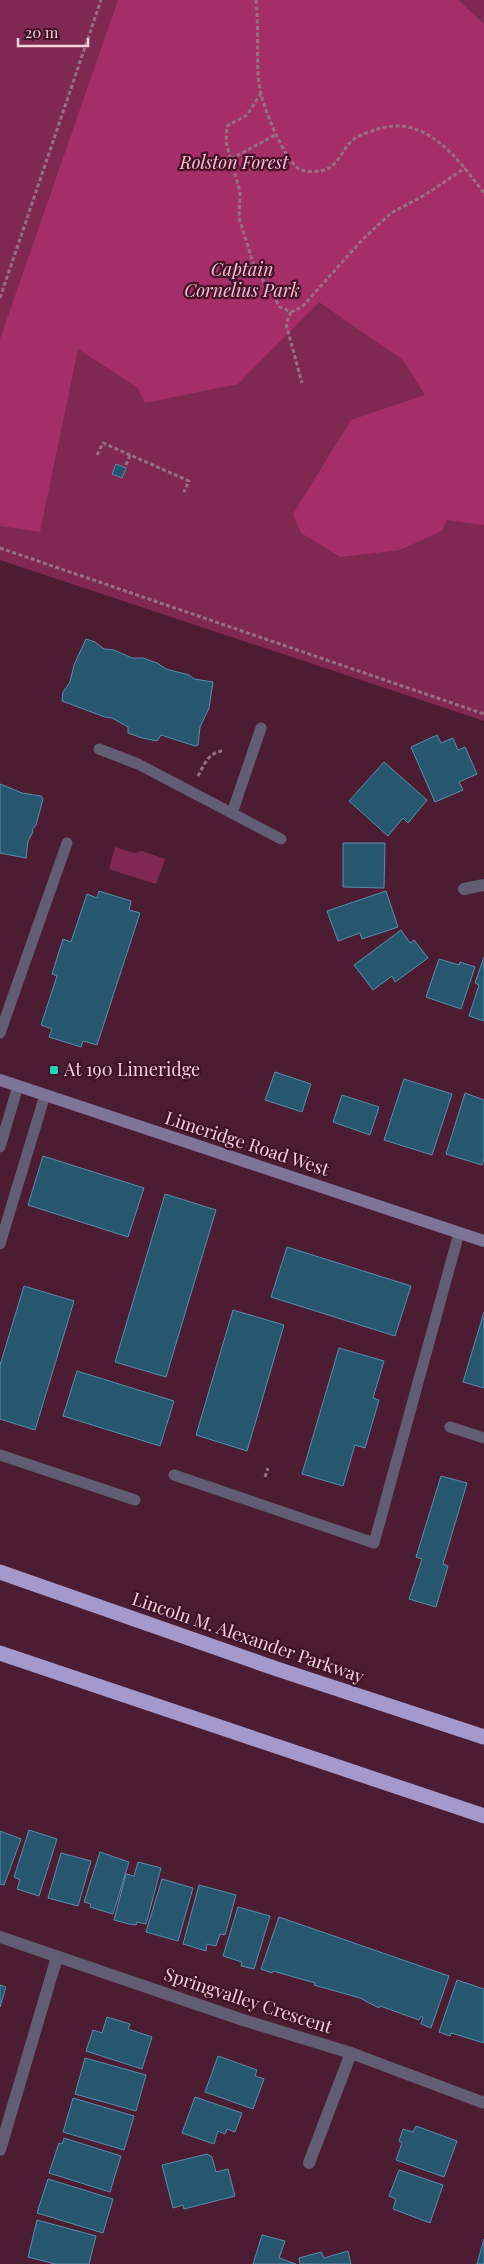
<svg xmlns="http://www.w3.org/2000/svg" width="484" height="2264" viewBox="0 0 484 2264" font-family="'Playfair Display',serif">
<rect width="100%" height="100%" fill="#4c1d32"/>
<!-- green -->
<g fill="#7f2952">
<polygon points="0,0 484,0 484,721 0,560"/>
<polygon points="115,847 134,853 142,851 165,859 156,884 109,869"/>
</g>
<!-- forest -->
<polygon fill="#a52e69" points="118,0 458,0 484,24 484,525 447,520 442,531 400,550 341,557 301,533 293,514 351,420 425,395 403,360 319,302 238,384 145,403 138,388 78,349 40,532 0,526 0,339"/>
<!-- building -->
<g fill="#27566f" stroke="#568faf">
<polygon points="116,464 126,468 122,478 112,474"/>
<polygon points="86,639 95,642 104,649 114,650 132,658 143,658 157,663 166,669 189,675 194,679 213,682 209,708 200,727 198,745 195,746 161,735 157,741 142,738 128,733 128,727 112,718 105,717 62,701 63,692 70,682 74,665"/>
<polygon points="437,735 441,743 453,738 458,750 465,747 477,774 459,782 463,790 435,802 411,747"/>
<polygon points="384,762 427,800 408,823 403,818 388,836 349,801"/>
<polygon points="0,784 22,793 41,796 43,799 36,825 32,830 33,832 28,841 26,858 0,853"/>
<polygon points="343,843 385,843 384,888 343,887"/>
<polygon points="99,891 131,901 129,910 140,913 97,1045 83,1041 81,1047 49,1037 52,1029 41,1025 57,976 52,974 63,939 71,942 87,894 97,898"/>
<polygon points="386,891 398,927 362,939 360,933 338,941 327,911"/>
<polygon points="401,930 410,943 414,940 428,958 395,982 392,976 373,990 354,965"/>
<polygon points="484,957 484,1021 469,1016 479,985 475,983"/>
<polygon points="439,959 459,965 460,962 475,967 461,1009 426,997"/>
<polygon points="275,1072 311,1084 302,1112 265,1100"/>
<polygon points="404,1079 452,1094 432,1155 384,1140"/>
<polygon points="465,1093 484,1100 484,1159 482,1165 446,1154"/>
<polygon points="342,1095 379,1107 370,1135 333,1122"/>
<polygon points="43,1156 144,1188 128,1237 28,1205"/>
<polygon points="165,1194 216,1210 166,1377 115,1362"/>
<polygon points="287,1247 411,1286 395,1336 271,1297"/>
<polygon points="24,1286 74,1301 35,1430 0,1419 0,1365"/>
<polygon points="233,1310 284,1325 247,1451 196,1435"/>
<polygon points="484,1312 484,1388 463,1382"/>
<polygon points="339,1348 384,1361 373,1398 379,1400 365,1448 355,1445 343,1486 302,1474"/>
<polygon points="77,1371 174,1401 160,1446 63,1416"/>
<polygon points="441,1476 467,1483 443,1564 448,1566 436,1607 409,1599 422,1559 416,1557"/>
<polygon points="29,1830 57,1839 39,1896 17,1889 20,1880 14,1877"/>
<polygon points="0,1831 21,1839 4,1885 0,1884"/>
<polygon points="100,1852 129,1862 113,1914 90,1907 91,1904 84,1902"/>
<polygon points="61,1853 91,1861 78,1906 48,1898"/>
<polygon points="138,1862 161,1868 146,1924 137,1922 136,1925 129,1924 114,1920 126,1874 134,1876"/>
<polygon points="162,1879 193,1888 178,1941 146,1932"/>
<polygon points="199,1885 236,1895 225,1935 220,1934 216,1946 207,1944 206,1951 183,1944"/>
<polygon points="238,1907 270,1916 254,1969 241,1966 242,1962 223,1956"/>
<polygon points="279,1917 449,1976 431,2028 421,2024 423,2017 421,2016 419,2020 380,2006 379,2008 360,1998 314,1985 315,1983 273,1971 272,1973 261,1969"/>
<polygon points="457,1980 484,1989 484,2043 451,2033 450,2036 439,2032"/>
<polygon points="0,1985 6,1987 0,2007"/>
<polygon points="107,2017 130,2024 128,2029 152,2037 142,2069 86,2051 93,2030 102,2033"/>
<polygon points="218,2056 257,2070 255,2076 264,2079 253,2109 205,2092"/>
<polygon points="85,2058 146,2075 136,2111 75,2094"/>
<polygon points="195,2097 242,2113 235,2132 227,2129 225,2134 218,2131 214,2144 182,2133"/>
<polygon points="73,2098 134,2116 124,2150 63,2132"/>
<polygon points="416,2126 457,2141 444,2177 396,2160 402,2143 399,2141 403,2129 413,2132"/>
<polygon points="64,2138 121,2156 110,2192 49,2173 59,2143 62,2144"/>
<polygon points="207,2154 212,2157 216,2172 228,2169 235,2196 184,2209 183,2205 173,2208 162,2165"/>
<polygon points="399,2170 443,2185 430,2223 393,2209 396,2199 389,2196"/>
<polygon points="48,2179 113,2199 103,2233 37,2213"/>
<polygon points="37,2220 96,2236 89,2264 55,2264 28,2257"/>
<polygon points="262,2235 285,2241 279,2258 296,2264 253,2264"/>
<polygon points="484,2239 484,2264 477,2264"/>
<polygon points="348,2251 351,2264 300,2264 299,2258 321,2252 324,2258"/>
</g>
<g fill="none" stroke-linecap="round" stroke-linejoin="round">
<!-- path -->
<g stroke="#987081" stroke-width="3" stroke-dasharray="4 2.5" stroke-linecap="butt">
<path d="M256 0C259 28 256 56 259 84 261 103 283 158 299 169 306 173 322 172 329 168 341 160 345 144 357 137 362 134 369 132 375 130 425 112 457 158 484 193"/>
<polyline points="261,93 247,115 227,126 226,142 240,192 239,218 254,266 280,307 291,312 302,307 362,240 391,213 425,195 465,168"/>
<polyline points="231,159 277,134"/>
<polyline points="0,298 101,0"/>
<polyline points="291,312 286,324 302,383"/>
<polyline points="97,455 103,443 189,481 184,492"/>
<polyline points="126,465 130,455"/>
<polyline points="0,548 484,714"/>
<path d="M198 776C204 765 208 753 222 751"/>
<polyline points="265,1477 268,1468"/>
</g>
<!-- lane -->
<g stroke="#615d72" stroke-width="11">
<polyline points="99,749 138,764 281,839"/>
<polyline points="232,813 261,728"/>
<polyline points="0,1033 67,843"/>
<polyline points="0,1147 18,1086"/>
<polyline points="0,1244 45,1095"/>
<polyline points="450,1427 484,1438"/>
<polyline points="0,1455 135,1500"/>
<polyline points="174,1475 374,1543 459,1233"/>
</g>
<!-- street -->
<g stroke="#615d72" stroke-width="12">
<polyline points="464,889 484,885"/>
<polyline points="0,1937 243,2020 351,2053 484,2103"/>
<polyline points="0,2150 57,1957"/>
<polyline points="309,2163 351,2053"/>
</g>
<!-- secondary -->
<polyline stroke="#7c7597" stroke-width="12" points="0,1080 484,1241"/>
<!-- highway -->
<g stroke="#a499cd" stroke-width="15">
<polyline points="0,1572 277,1669 484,1737"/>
<polyline points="0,1653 484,1816"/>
</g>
</g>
<!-- markers -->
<rect fill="#1dd5b1" stroke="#411228" stroke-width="2" x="49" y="1065" width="10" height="10" rx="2.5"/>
<g text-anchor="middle" stroke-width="4.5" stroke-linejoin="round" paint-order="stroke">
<!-- park labels -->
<g font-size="18" font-style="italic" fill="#febfd7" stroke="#411228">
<text x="234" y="169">Rolston Forest</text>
<text x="242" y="276">Captain<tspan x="242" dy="21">Cornelius Park</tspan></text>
</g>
<!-- poi labels -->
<g font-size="18" fill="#f0d1dc" stroke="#411228" text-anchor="start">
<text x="64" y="1076">At 190 Limeridge</text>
</g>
<!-- street labels -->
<g font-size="18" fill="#f0d1dc" stroke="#411228">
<text transform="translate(247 1144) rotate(18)" y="6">Limeridge Road West</text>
<text transform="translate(248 1638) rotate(19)" y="6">Lincoln M. Alexander Parkway</text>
<text transform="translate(248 2001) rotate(18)" y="6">Springvalley Crescent</text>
</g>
</g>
<!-- scale -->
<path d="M18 38v8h70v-8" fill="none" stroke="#f0d1dc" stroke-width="2.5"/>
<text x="25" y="38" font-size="15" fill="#f0d1dc" stroke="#411228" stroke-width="4" paint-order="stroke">20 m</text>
</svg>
